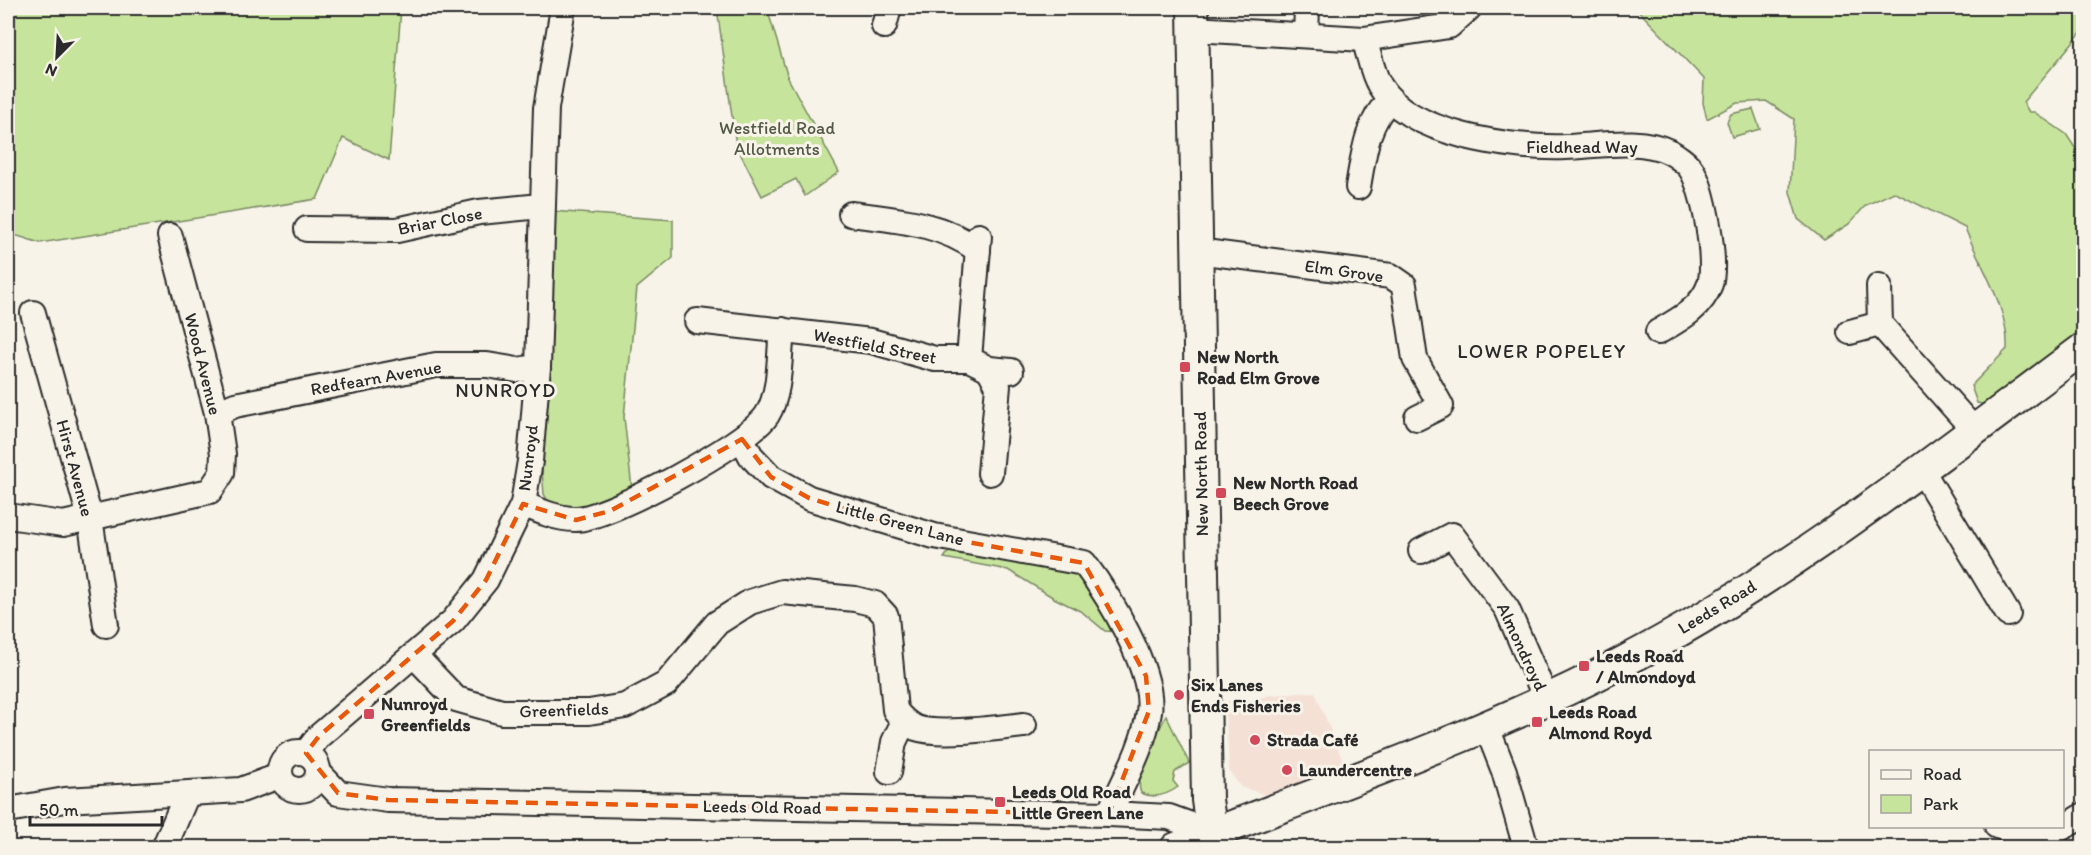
<svg xmlns="http://www.w3.org/2000/svg" width="2091" height="855" viewBox="0 0 2091 855" font-family="Itim,sans-serif">
<rect width="100%" height="100%" fill="#f7f3e8"/>
<filter id="ink" filterUnits="userSpaceOnUse"><feTurbulence type="fractalNoise" baseFrequency=".0167" numOctaves="2"/><feDisplacementMap in="SourceGraphic" scale="12" xChannelSelector="R" yChannelSelector="G"/><feConvolveMatrix kernelMatrix="1 2 1 2 8 2 1 2 1" color-interpolation-filters="sRGB"/></filter>
<g filter="url(#ink)">
<!-- built -->
<polygon fill="#f5e0d6" points="1315,692 1347,771 1275,798 1241,787 1229,771 1225,701 1248,702 1270,695"/>
<!-- green -->
<g fill="#c7e49c" stroke="#798864" stroke-width="1.5">
<polygon points="8,8 401,8 389,160 343,138 317,199 40,243 8,233"/>
<polygon points="717,8 767,8 788,78 839,172 805,196 796,179 762,196 736,145"/>
<path d="M1636 8H2083V30L2023 102 2029 112H2034L2066 134 2083 160V332L2059 355 1993 406 1977 403 1971 386 2007 349C2009 308 1980 266 1965 228L1894 192 1866 205 1849 224 1824 240 1798 219 1790 192 1794 119 1766 101 1737 103 1707 119 1703 103 1704 79Z"/>
<polygon points="1753,109 1760,129 1732,137 1727,122 1731,114"/>
<path d="M551 211 673 220V258L637 288 624 417 632 489C605 500 579 512 550 505L544 494 542 472 551 320Z"/>
<polygon points="952,547 1076,570 1118,632 1105,631 1082,612 1054,598 1008,570 944,558"/>
<path d="M1166 715 1189 763 1175 772 1173 781 1178 787C1167 795 1154 799 1141 793 1133 777 1159 732 1166 715Z"/>
</g>
<g fill="none" stroke-linecap="round" stroke-linejoin="round">
<defs>
<g id="minor">
<polyline points="884,26 889,8"/>
<polyline points="1193,29 1364,39 1449,26 1469,8"/>
<polyline points="1306,35 1307,8"/>
<path d="M1364 39C1369 53 1372 73 1380 86 1409 135 1513 149 1566 147 1598 146 1640 137 1670 152 1676 155 1687 163 1691 169 1704 188 1717 261 1710 284 1702 308 1679 320 1658 332"/>
<path d="M1358 187C1364 153 1366 125 1390 99"/>
<path d="M851 214C897 220 939 222 978 250"/>
<polyline points="307,229 397,230 479,212 541,206"/>
<polyline points="1197,251 1391,276 1404,285 1415,359 1441,406 1417,418"/>
<polyline points="1879,286 1880,324 1974,430"/>
<polyline points="33,313 90,518 106,625"/>
<polyline points="697,321 871,341 935,359 969,359 989,369 1011,371"/>
<polyline points="1850,332 1880,324"/>
<polyline points="969,359 979,236"/>
<polyline points="989,369 998,386 990,473"/>
<polyline points="217,413 235,405 436,365 487,365 517,370 538,367"/>
<path d="M742 439 751 456 771 477 809 498 934 536 1084 563C1108 595 1155 670 1149 712 1144 747 1123 782 1109 814"/>
<polyline points="1921,469 2008,614"/>
<path d="M523 504C539 511 557 519 575 519 607 520 750 442 767 415 781 393 779 355 782 330"/>
<polyline points="8,516 63,524 210,491 222,473 223,454 217,413 170,236"/>
<polyline points="1421,551 1452,535 1507,609 1547,701"/>
<path d="M415 656 456 699 502 712H589L625 706 666 684 717 623 750 602 782 592 855 599 875 604 886 616 895 710C901 718 907 724 916 728 938 736 1000 728 1024 725"/>
<polyline points="1486,725 1504,771 1526,848"/>
<circle cx="299" cy="771" r="19"/>
<polyline points="306,753 319,736 453,621 486,580 523,504 530,461 538,367 546,108 563,8"/>
<polyline points="318,772 338,793 388,800 1109,814 1169,817 1213,833"/>
<polyline points="889,772 894,742 904,721"/>
<polyline points="8,810 65,800 241,790 279,776"/>
<path d="M1997 826C2041 840 2044 839 2084 815"/>
<polyline points="164,848 187,794"/>
</g>
<g id="major">
<polyline points="1193,8 1207,800 1214,848"/>
<path d="M1176 848C1326 788 1478 738 1621 663 1787 577 1934 460 2084 348"/>
</g>
</defs>
<!-- minor casing -->
<use href="#minor" stroke="#2b2b2b" stroke-width="28"/>
<!-- major casing -->
<use href="#major" stroke="#2b2b2b" stroke-width="34"/>
<!-- minor -->
<use href="#minor" stroke="#f7f3e8" stroke-width="24"/>
<!-- major -->
<use href="#major" stroke="#f7f3e8" stroke-width="30"/>
</g>
</g>
<!-- marked area -->
<path fill="none" stroke="#e8590c" stroke-width="4.5" stroke-dasharray="12 8" stroke-linejoin="round" d="M742 439 771 477 809 498 934 536 1084 563 1146 676 1149 711 1109 814 388 800 338 793 306 753 319 736 453 621 486 580 523 504 576 520 610 511Z"/>
<!-- markers -->
<g fill="#d1495b" stroke="#f7f3e8" stroke-width="2">
<rect x="1179" y="361" width="12" height="12" rx="3"/>
<rect x="1215" y="487" width="12" height="12" rx="3"/>
<rect x="1578" y="660" width="12" height="12" rx="3"/>
<circle cx="1179" cy="695" r="6"/>
<rect x="363" y="708" width="12" height="12" rx="3"/>
<rect x="1531" y="716" width="12" height="12" rx="3"/>
<circle cx="1255" cy="740" r="6"/>
<circle cx="1287" cy="770" r="6"/>
<rect x="994" y="796" width="12" height="12" rx="3"/>
</g>
<g text-anchor="middle" stroke-width="6" stroke-linejoin="round" paint-order="stroke">
<!-- park labels -->
<g font-size="18" fill="#525947" stroke="#f7f3e8">
<text x="777" y="134">Westfield Road<tspan x="777" dy="21">Allotments</tspan></text>
</g>
<!-- street labels -->
<g font-size="18" fill="#2b2b2b" stroke="#f7f3e8">
<text x="1582" y="153">Fieldhead Way</text>
<text transform="translate(440 221) rotate(-11)" y="6">Briar Close</text>
<text transform="translate(1344 271) rotate(8)" y="6">Elm Grove</text>
<text transform="translate(875 346) rotate(11)" y="6">Westfield Street</text>
<text transform="translate(203 364) rotate(76)" y="6">Wood Avenue</text>
<text transform="translate(376 378) rotate(-10)" y="6">Redfearn Avenue</text>
<text transform="translate(528 458) rotate(-83)" y="6">Nunroyd</text>
<text transform="translate(75 468) rotate(75)" y="6">Hirst Avenue</text>
<text transform="translate(1201 474) rotate(-91)" y="6">New North Road</text>
<text transform="translate(900 523) rotate(15)" y="6">Little Green Lane</text>
<text transform="translate(1717 607) rotate(-31)" y="6">Leeds Road</text>
<text transform="translate(1522 647) rotate(65)" y="6">Almondroyd</text>
<text transform="translate(564 710) rotate(-2)" y="6">Greenfields</text>
<text transform="translate(762 807) rotate(1)" y="6">Leeds Old Road</text>
</g>
<!-- poi labels -->
<g font-size="18" font-weight="bold" fill="#2b2b2b" stroke="#f7f3e8" text-anchor="start">
<text x="1197" y="363">New North<tspan x="1197" dy="21">Road Elm Grove</tspan></text>
<text x="1233" y="489">New North Road<tspan x="1233" dy="21">Beech Grove</tspan></text>
<text x="1596" y="662">Leeds Road<tspan x="1596" dy="21">/ Almondoyd</tspan></text>
<text x="1191" y="691">Six Lanes<tspan x="1191" dy="21">Ends Fisheries</tspan></text>
<text x="381" y="710">Nunroyd<tspan x="381" dy="21">Greenfields</tspan></text>
<text x="1549" y="718">Leeds Road<tspan x="1549" dy="21">Almond Royd</tspan></text>
<text x="1267" y="746">Strada Café</text>
<text x="1299" y="776">Laundercentre</text>
<text x="1012" y="798">Leeds Old Road<tspan x="1012" dy="21">Little Green Lane</tspan></text>
</g>
<!-- neighbourhood labels -->
<g font-size="20" letter-spacing="1.5" fill="#2b2b2b" stroke="#f7f3e8">
<text x="1542" y="358">LOWER POPELEY</text>
<text x="506" y="397">NUNROYD</text>
</g>
</g>
<!-- margin -->
<rect width="2091" height="855" fill="none" stroke="#f7f3e8" stroke-width="30"/>
<rect x="15" y="15" width="2061" height="825" fill="none" stroke="#2b2b2b" stroke-width="2" filter="url(#ink)"/>
<!-- legend -->
<rect x="1869" y="750" width="195" height="78" fill="#f7f3e8" stroke="#a5a39c" stroke-width="1.5"/>
<rect x="1881" y="770" width="30" height="9" fill="#f7f3e8" stroke="#a5a39c" stroke-width="1.5"/>
<text x="1923" y="780" font-size="18" fill="#2b2b2b">Road</text>
<rect x="1881" y="795" width="30" height="18" fill="#c7e49c" stroke="#a5a39c" stroke-width="1.5"/>
<text x="1923" y="810" font-size="18" fill="#2b2b2b">Park</text>
<!-- north arrow -->
<g transform="translate(57 57) rotate(204)" stroke="#f7f3e8" stroke-width="4.5" paint-order="stroke">
<path d="M0-4.5L10 22L0 15L-10 22Z" fill="#2b2b2b"/>
<text y="-9" font-size="16" font-weight="bold" text-anchor="middle" fill="#2b2b2b">N</text>
</g>
<!-- scale -->
<path d="M30 816v9h132v-9" fill="none" stroke="#2b2b2b" stroke-width="3"/>
<text x="39" y="816" font-size="18" fill="#2b2b2b" stroke="#f7f3e8" stroke-width="4.5" paint-order="stroke">50 m</text>
</svg>
